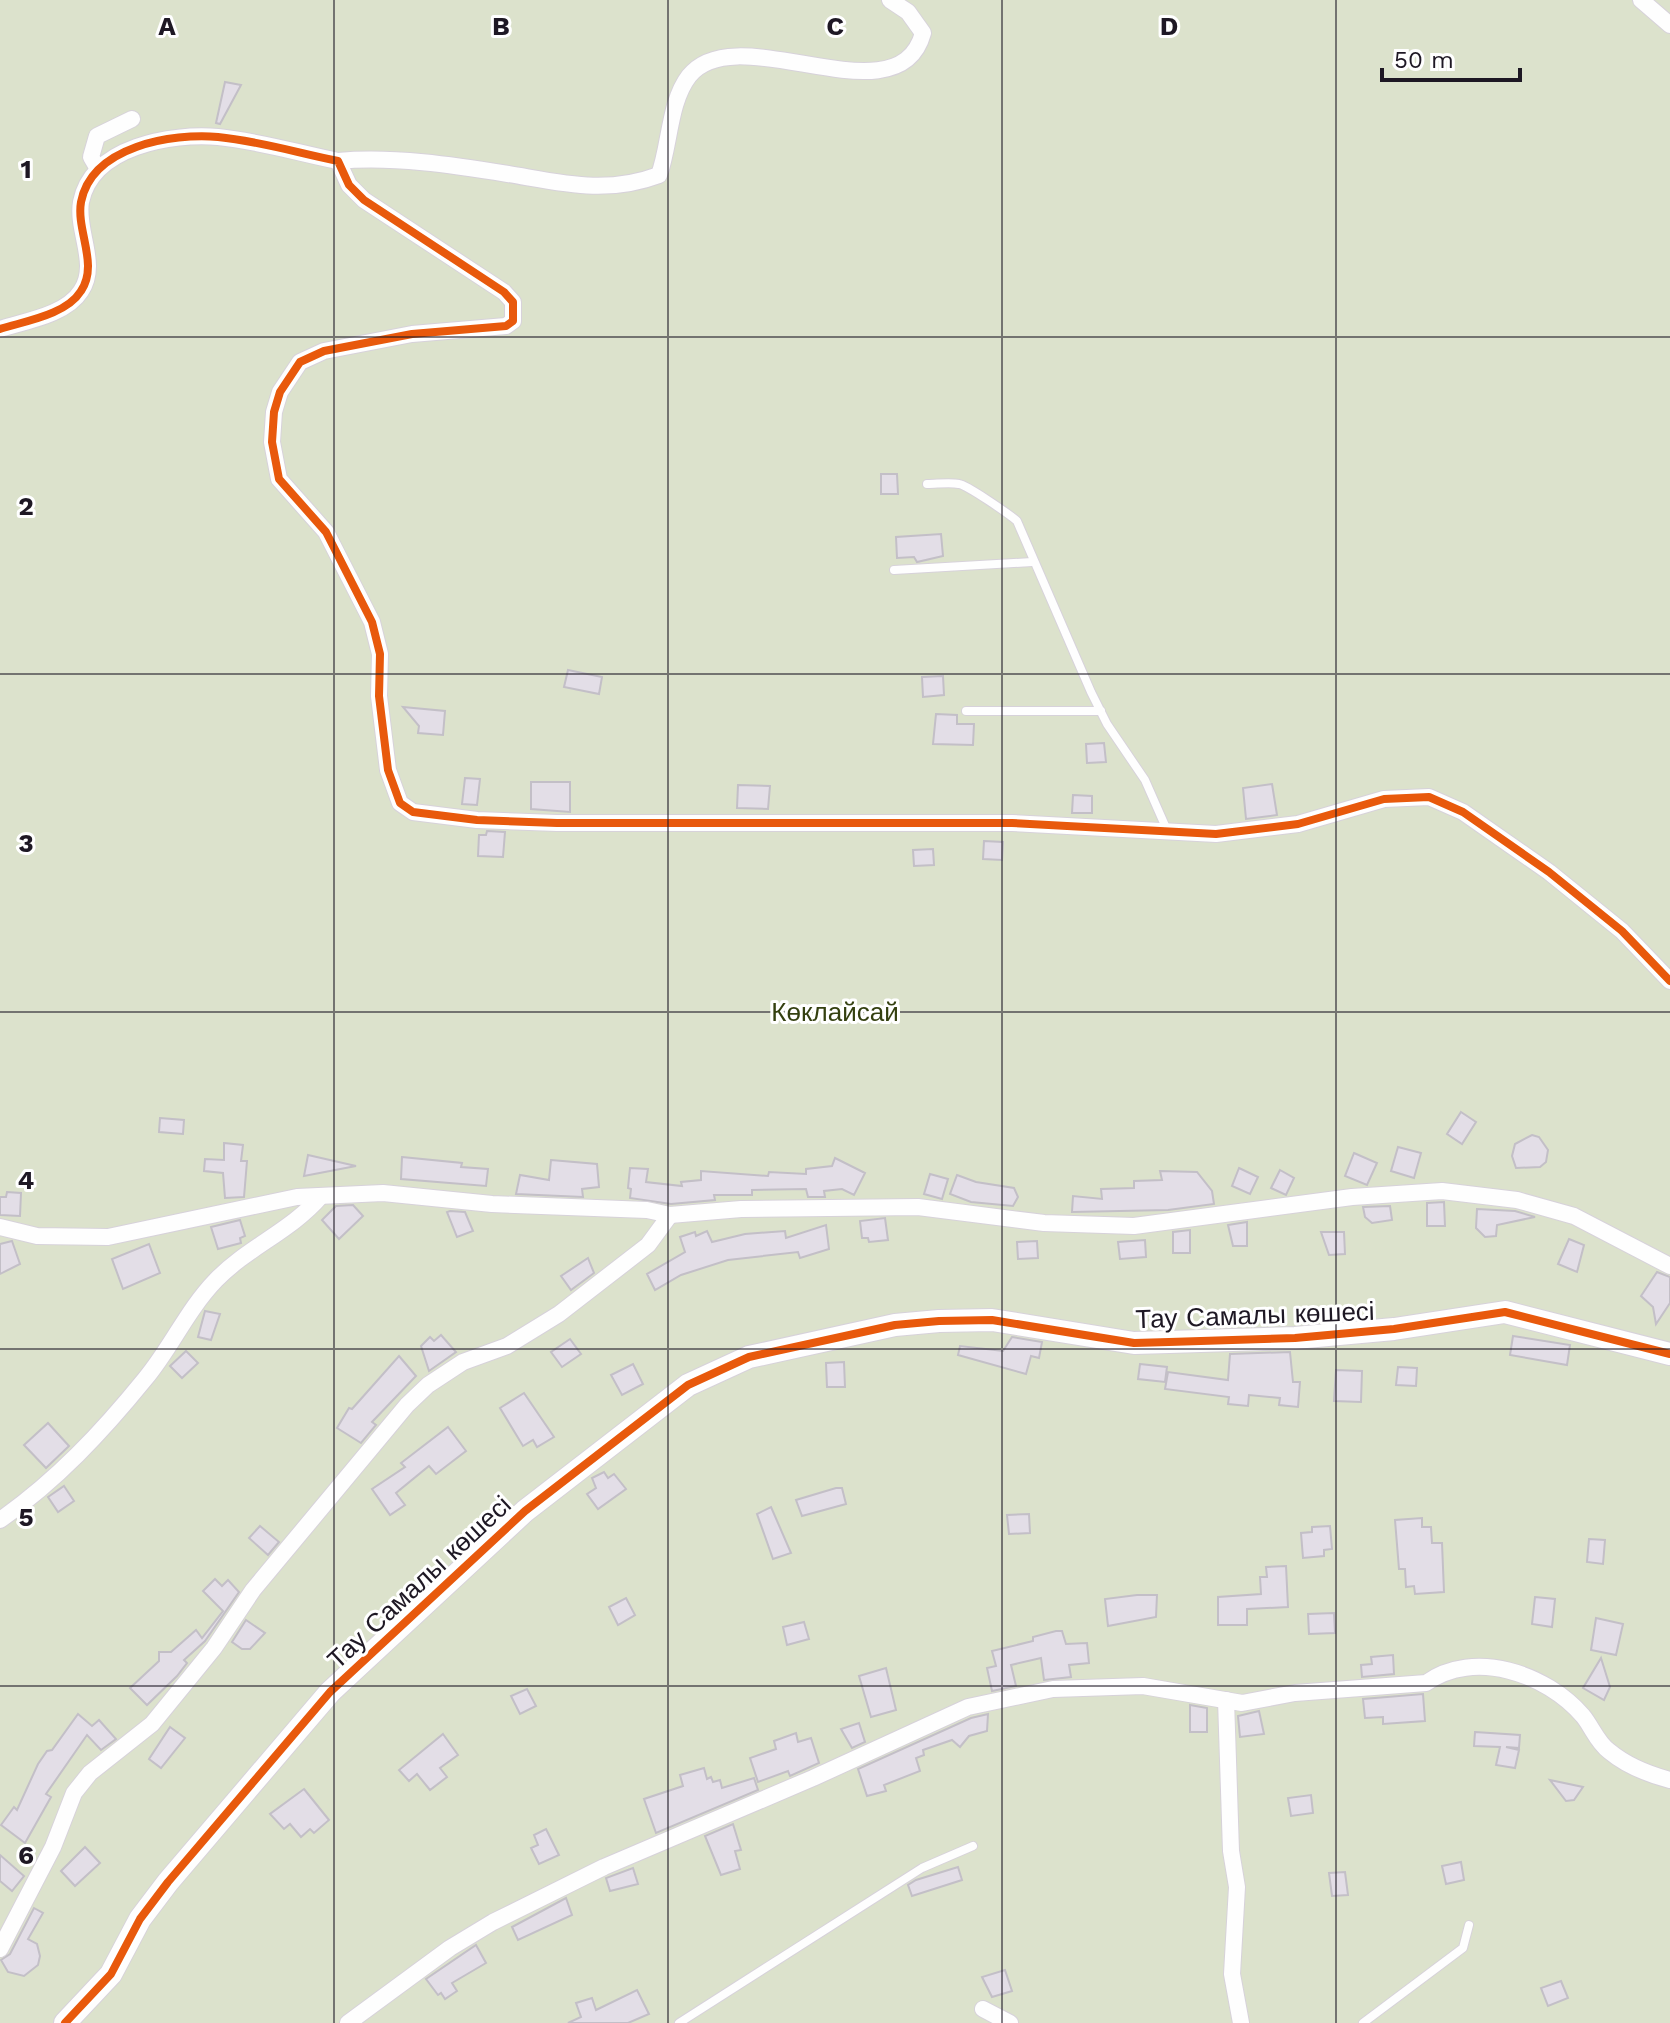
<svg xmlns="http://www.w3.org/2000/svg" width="1670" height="2023" viewBox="0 0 1670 2023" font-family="'Work Sans',sans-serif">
<rect width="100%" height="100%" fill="#f8f5fa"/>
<!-- green -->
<rect fill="#dce2cc" x="0" y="0" width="1670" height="2023"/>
<!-- building -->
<g fill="#e3dee7" stroke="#c3bfc7" stroke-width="2">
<polygon points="225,82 241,85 220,124 216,123"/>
<polygon points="881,474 897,474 898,494 881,494"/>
<polygon points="941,534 943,556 917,562 914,557 897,558 896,537"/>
<polygon points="568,670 602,677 599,694 564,687"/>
<polygon points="943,676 944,695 923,697 922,677"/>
<polygon points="403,707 445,711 443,735 418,733 419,726"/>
<polygon points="936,714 957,715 957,724 974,724 973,745 933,744"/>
<polygon points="1104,743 1106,762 1087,763 1086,744"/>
<polygon points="465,778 480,779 477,805 462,804"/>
<polygon points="531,782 570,782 570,812 531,809"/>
<polygon points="1272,784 1277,815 1246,819 1243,788"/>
<polygon points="738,785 770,786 768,809 737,808"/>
<polygon points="1073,795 1092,796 1092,813 1072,813"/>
<polygon points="487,831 505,832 503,857 478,856 479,835 486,835"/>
<polygon points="984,841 1003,842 1002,860 983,859"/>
<polygon points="933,849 934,865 914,866 913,850"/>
<polygon points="1461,1112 1476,1122 1462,1144 1447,1134"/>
<polygon points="160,1118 184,1120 183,1134 159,1132"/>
<polygon points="1532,1135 1539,1137 1548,1150 1546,1162 1540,1167 1516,1168 1512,1156 1515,1144"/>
<polygon points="224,1143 243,1145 241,1161 247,1161 244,1197 225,1198 223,1173 204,1171 205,1159 224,1160"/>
<polygon points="1398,1147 1421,1153 1414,1178 1391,1171"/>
<polygon points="1354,1153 1377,1163 1367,1185 1345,1176"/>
<polygon points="308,1155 356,1166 304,1176"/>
<polygon points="402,1157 462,1163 461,1167 488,1169 486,1186 401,1179"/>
<polygon points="835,1158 865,1173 854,1195 842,1189 824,1191 825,1197 808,1197 806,1189 752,1190 752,1195 714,1195 715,1200 671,1204 630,1198 631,1189 628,1188 630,1168 648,1169 646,1182 682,1186 681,1182 701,1180 701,1171 768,1176 769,1172 806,1174 806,1169 832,1166"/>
<polygon points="551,1160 597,1164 599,1187 582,1189 583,1197 516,1194 520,1175 549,1180"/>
<polygon points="1239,1168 1258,1177 1250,1194 1232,1186"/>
<polygon points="1280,1170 1294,1178 1286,1195 1271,1188"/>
<polygon points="1160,1171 1197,1172 1212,1191 1214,1204 1168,1210 1072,1212 1073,1196 1102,1199 1101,1189 1134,1188 1134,1181 1162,1180"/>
<polygon points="930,1174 948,1179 942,1199 924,1194"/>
<polygon points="957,1175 976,1182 1014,1188 1018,1197 1013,1206 971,1202 950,1194"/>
<polygon points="7,1192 21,1193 20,1216 0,1215 0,1197 6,1197"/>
<polygon points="1444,1202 1445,1226 1427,1226 1427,1203"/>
<polygon points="353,1205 363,1216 339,1239 322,1220 336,1206"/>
<polygon points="1390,1206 1392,1220 1372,1223 1365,1217 1363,1207"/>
<polygon points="1477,1209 1515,1211 1535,1217 1497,1225 1496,1236 1485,1237 1476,1228"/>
<polygon points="450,1211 465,1212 473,1231 457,1237 447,1212"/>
<polygon points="885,1218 888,1240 869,1242 868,1238 862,1238 860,1221"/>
<polygon points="240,1220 245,1236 240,1238 241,1243 218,1249 211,1227"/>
<polygon points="1247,1222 1247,1246 1233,1246 1228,1225"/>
<polygon points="826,1225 829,1249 800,1258 798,1252 728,1260 681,1275 655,1290 647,1274 685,1252 680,1237 695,1232 696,1236 707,1231 712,1242 745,1234 785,1231 786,1238"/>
<polygon points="1190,1230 1190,1253 1173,1253 1173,1232"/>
<polygon points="1321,1232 1344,1232 1345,1254 1329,1255"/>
<polygon points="1569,1239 1584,1245 1577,1272 1558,1264"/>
<polygon points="1145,1240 1146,1257 1120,1259 1118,1242"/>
<polygon points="12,1241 20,1264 0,1274 0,1244"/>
<polygon points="1037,1241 1038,1258 1018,1259 1017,1242"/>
<polygon points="149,1244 160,1273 123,1289 112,1259"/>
<polygon points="588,1258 594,1273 571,1290 561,1276"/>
<polygon points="1657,1272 1670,1277 1670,1303 1656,1324 1653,1307 1641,1296"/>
<polygon points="205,1311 220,1314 211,1340 198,1337"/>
<polygon points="441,1335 456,1352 429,1371 421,1346 430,1337 434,1341"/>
<polygon points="1513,1336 1570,1345 1567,1365 1510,1355"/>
<polygon points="1012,1337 1042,1342 1039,1358 1031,1356 1026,1374 958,1355 960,1346 1003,1351"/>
<polygon points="570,1339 581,1354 562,1367 551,1352"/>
<polygon points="186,1351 198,1363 182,1378 170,1366"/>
<polygon points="1290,1352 1293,1382 1300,1382 1298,1407 1279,1405 1280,1398 1249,1395 1248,1406 1228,1404 1229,1397 1165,1389 1168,1372 1228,1380 1230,1354"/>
<polygon points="399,1356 416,1376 372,1422 376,1425 361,1443 337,1428 349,1408 352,1409"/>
<polygon points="844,1362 845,1387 827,1387 826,1363"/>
<polygon points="633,1364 643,1384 622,1395 611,1375"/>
<polygon points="1140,1364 1167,1367 1165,1382 1138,1379"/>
<polygon points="1398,1367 1417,1368 1416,1386 1396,1385"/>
<polygon points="1336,1370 1362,1371 1361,1402 1334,1401"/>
<polygon points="524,1393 554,1437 537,1447 533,1440 523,1446 500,1408"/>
<polygon points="48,1423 69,1446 46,1468 24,1445"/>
<polygon points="448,1427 466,1451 436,1474 429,1466 396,1493 405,1505 390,1515 372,1489 405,1467 401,1463"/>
<polygon points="604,1472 608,1478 614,1474 626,1489 598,1509 587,1494 596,1488 592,1478"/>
<polygon points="64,1486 74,1501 58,1512 48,1497"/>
<polygon points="836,1488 842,1488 846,1504 802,1516 796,1500"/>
<polygon points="771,1507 791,1553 773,1559 757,1514"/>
<polygon points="1029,1514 1030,1533 1009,1534 1007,1515"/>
<polygon points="1422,1518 1422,1527 1431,1527 1432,1543 1442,1543 1444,1592 1415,1594 1414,1586 1406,1587 1405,1569 1399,1569 1395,1520"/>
<polygon points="260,1526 279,1542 268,1555 249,1538"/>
<polygon points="1330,1526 1332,1549 1324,1550 1324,1556 1303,1558 1301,1533 1312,1532 1312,1527"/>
<polygon points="1589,1539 1605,1540 1603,1564 1587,1562"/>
<polygon points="1286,1566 1288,1607 1247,1609 1247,1625 1218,1625 1218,1597 1261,1594 1260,1577 1267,1577 1266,1567"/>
<polygon points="215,1579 222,1586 228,1580 239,1592 205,1641 184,1660 187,1663 177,1676 147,1705 130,1688 159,1661 159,1652 171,1652 196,1630 202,1638 223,1611 203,1591"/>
<polygon points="1137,1595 1157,1595 1156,1617 1108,1626 1105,1599"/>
<polygon points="1535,1597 1555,1599 1552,1627 1532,1624"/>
<polygon points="626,1598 635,1615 618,1625 609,1607"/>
<polygon points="1334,1613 1335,1633 1309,1634 1308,1614"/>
<polygon points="1596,1618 1623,1624 1616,1655 1591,1650"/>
<polygon points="246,1620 265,1633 250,1649 242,1649 232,1642"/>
<polygon points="804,1622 809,1639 787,1645 783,1627"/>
<polygon points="1056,1631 1062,1631 1066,1644 1087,1643 1089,1663 1069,1665 1071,1677 1044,1680 1041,1658 1011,1665 1016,1686 992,1691 987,1668 996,1666 992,1651 1033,1641 1033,1637"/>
<polygon points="1393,1655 1394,1674 1362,1677 1361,1665 1372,1664 1371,1657"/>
<polygon points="1601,1658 1610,1687 1604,1700 1583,1688"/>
<polygon points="886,1668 896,1710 871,1717 859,1676"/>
<polygon points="527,1689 536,1706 520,1714 511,1696"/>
<polygon points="1423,1694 1425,1721 1383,1724 1383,1717 1365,1718 1363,1699"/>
<polygon points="1190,1705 1207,1708 1207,1732 1190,1732"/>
<polygon points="1259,1711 1264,1734 1240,1737 1238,1716"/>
<polygon points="78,1714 92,1726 99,1720 116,1739 101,1750 87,1735 46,1794 51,1797 25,1843 1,1825 14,1807 17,1810 38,1764 47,1751 52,1750"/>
<polygon points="988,1714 987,1731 969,1736 960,1747 952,1740 923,1750 924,1755 916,1758 920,1771 884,1785 886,1791 867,1796 858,1769 971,1718"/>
<polygon points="859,1723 865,1742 852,1748 841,1729"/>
<polygon points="170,1727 185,1738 161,1768 149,1759"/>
<polygon points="1475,1732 1520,1735 1519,1748 1506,1747 1519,1750 1515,1768 1496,1765 1500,1747 1474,1746"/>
<polygon points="796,1733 798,1742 811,1738 819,1763 790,1776 788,1771 758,1782 750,1758 776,1749 774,1741"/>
<polygon points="443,1734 458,1755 440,1768 447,1777 430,1790 417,1774 409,1781 399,1770"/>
<polygon points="704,1768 707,1779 711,1777 713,1782 720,1780 722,1788 754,1778 758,1790 656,1833 644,1799 683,1786 680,1775"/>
<polygon points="1550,1780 1583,1787 1574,1800 1566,1801"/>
<polygon points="304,1789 329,1820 314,1833 310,1829 301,1837 290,1824 284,1829 270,1814"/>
<polygon points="1311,1795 1313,1813 1291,1816 1288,1798"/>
<polygon points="733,1824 741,1850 735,1851 740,1869 721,1875 705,1836"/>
<polygon points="546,1829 559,1855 539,1864 531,1848 538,1845 534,1835"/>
<polygon points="85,1847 100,1863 75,1886 61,1871"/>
<polygon points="0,1855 24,1876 12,1891 0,1881"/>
<polygon points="1461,1862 1464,1880 1446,1884 1442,1866"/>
<polygon points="958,1867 962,1880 912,1896 908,1885 916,1880"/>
<polygon points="633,1868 638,1884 610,1891 606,1878"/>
<polygon points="1345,1872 1348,1895 1332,1896 1329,1873"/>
<polygon points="566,1898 572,1915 518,1940 512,1927"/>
<polygon points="34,1908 43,1913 28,1939 37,1944 40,1956 38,1965 24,1976 8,1972 1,1960 10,1954"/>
<polygon points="476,1945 486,1963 452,1983 457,1991 445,1999 441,1993 438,1995 426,1979"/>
<polygon points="1005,1970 1012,1991 992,1997 982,1977"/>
<polygon points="1561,1981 1568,1998 1548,2006 1541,1988"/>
<polygon points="637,1990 649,2014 628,2023 568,2023 581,2017 576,2003 592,1998 596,2010"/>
</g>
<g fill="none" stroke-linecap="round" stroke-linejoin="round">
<defs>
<g id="service">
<path d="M927 484C937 484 950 482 959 484 967 485 1009 514 1017 521L1091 692 1107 724 1145 780 1167 830"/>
<polyline points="894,570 1032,562"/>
<polyline points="966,711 1101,711"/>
<polyline points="679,2023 922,1868 973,1846"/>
<polyline points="1363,2023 1463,1948 1469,1925"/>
</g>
<g id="minor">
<polyline points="1641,0 1670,25"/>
<path d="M338 161C393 156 453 165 508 174 562 183 606 195 659 175 670 145 669 102 689 76 737 15 898 124 923 33L908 12 890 0"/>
<polyline points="98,169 91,157 97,136 132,119"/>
<path d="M0 329C25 321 66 315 81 291 99 264 76 231 81 202 92 146 172 133 218 137 259 141 298 153 338 161L349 185 364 200 504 292 513 302V321L506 326 412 334 324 351 300 362 280 392 274 412 272 442 279 479 326 532 372 622 380 654 379 696 388 770 400 803 413 812 477 820 557 823H1012L1216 834 1298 824 1384 799 1429 797 1463 812 1549 872 1622 931 1670 981"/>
<polyline points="0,1227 37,1236 108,1237 297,1197 383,1193 492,1204 647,1210 670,1215 741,1209 918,1207 1044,1223 1134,1226 1352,1197 1442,1191 1517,1200 1574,1216 1670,1266"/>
<path d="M0 1520C56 1481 102 1432 145 1379 171 1348 187 1310 216 1280 248 1247 291 1231 321 1196"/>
<polyline points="1226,1700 1231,1851 1237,1887 1232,1974 1241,2023"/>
<polyline points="0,1949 53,1847 74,1793 90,1773 152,1724 214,1648 253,1590 407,1405 428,1385 463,1362 507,1346 559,1314 648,1245 670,1215"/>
<polyline points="983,2009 1010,2023"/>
<path d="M348 2023 450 1948 493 1922 604 1867 813 1778 968 1707 1053 1689 1143 1686 1242 1703 1295 1693 1426 1683C1474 1649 1546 1673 1583 1716 1592 1727 1597 1742 1609 1751 1627 1766 1647 1774 1670 1780"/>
</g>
<polyline id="tertiary" points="65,2023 111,1974 140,1919 168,1882 330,1692 525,1511 688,1385 749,1357 895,1325 939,1321 992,1320 1134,1343 1169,1342 1295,1338 1394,1329 1505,1312 1670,1354"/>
</defs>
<!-- service casing -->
<use href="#service" stroke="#d7d2da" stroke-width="10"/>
<!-- minor casing -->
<use href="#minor" stroke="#d7d2da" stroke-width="18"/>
<!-- tertiary casing -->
<use href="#tertiary" stroke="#d7d2da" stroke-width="24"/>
<!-- service -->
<use href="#service" stroke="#fefefe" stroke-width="8"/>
<!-- minor -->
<use href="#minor" stroke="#fefefe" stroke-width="16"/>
<!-- tertiary -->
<use href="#tertiary" stroke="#fefefe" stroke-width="22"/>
<defs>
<g id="cycleway">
<path d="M0 329C25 321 66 315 81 291 99 264 76 231 81 202 92 146 172 133 218 137 259 141 298 153 338 161L349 185 364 200 504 292 513 302V321L506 326 412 334 324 351 300 362 280 392 274 412 272 442 279 479 326 532 372 622 380 654 379 696 388 770 400 803 413 812 477 820 557 823H1012L1216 834 1298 824 1384 799 1429 797 1463 812 1549 872 1622 931 1670 981"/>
<polyline points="65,2023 111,1974 140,1919 168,1882 330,1692 525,1511 688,1385 749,1357 895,1325 939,1321 992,1320 1134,1343 1169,1342 1295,1338 1394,1329 1505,1312 1670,1354"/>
</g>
</defs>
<!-- cycleway casing -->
<use href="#cycleway" stroke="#fff" stroke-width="13"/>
<!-- cycleway -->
<use href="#cycleway" stroke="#e8590c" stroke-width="8"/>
</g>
<!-- grid -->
<path fill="none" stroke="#1e1824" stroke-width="2" stroke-opacity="0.55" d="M334 0V2023M668 0V2023M1002 0V2023M1336 0V2023M0 337H1670M0 674H1670M0 1012H1670M0 1349H1670M0 1686H1670"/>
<g text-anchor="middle" stroke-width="6" stroke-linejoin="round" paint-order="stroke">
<!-- park labels -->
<g font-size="26" fill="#344010" stroke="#fff">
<text x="835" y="1021">Көклайсай</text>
</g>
<!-- street labels -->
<g font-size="26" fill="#1e1824" stroke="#fff">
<text transform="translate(1255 1315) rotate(-2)" y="9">Тау Самалы көшесі</text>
<text transform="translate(419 1582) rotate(-43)" y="9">Тау Самалы көшесі</text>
</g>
</g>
<g font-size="26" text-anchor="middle" font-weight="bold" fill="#1e1824" stroke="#fff" stroke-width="6" stroke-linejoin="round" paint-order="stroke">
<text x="167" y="35">A</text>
<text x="501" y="35">B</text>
<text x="835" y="35">C</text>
<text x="1169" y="35">D</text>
<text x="26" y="178">1</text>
<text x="26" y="515">2</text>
<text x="26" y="852">3</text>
<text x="26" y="1189">4</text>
<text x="26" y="1526">5</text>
<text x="26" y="1864">6</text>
</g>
<!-- scale -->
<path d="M1382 68v12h138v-12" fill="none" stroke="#1e1824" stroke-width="4"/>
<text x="1394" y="68" font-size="24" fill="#1e1824" stroke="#ffffff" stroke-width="6" paint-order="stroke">50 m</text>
</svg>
